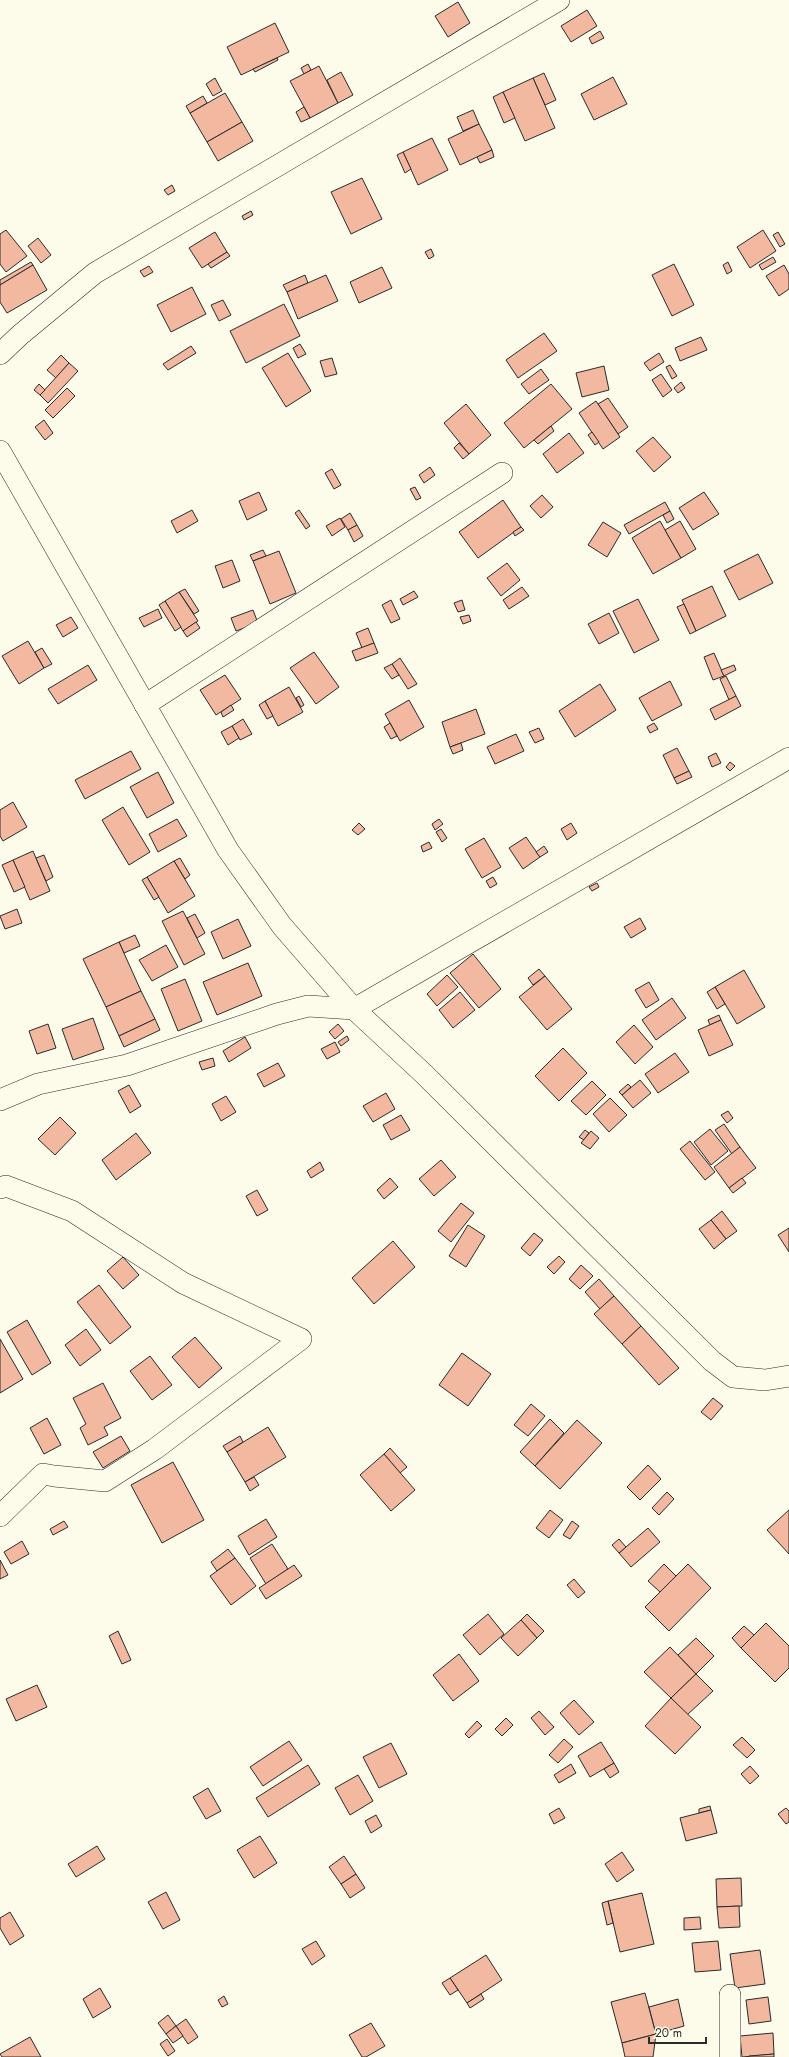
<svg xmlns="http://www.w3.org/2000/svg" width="789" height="2057" viewBox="0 0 789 2057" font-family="Jost,sans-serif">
<rect width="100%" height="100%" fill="#fdfbea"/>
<!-- building -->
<g fill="#f2b8a0" stroke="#2b2b2b">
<polygon points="458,2 470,23 448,37 435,16"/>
<polygon points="587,10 597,26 571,42 561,26"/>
<polygon points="275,23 289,52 241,75 227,47"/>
<polygon points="600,31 604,38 592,44 589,38"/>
<polygon points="277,58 278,60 255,72 253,69"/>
<polygon points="308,64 311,70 304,74 301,68"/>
<polygon points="319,66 338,103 310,118 290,81"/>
<polygon points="341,72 353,95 338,103 327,80"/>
<polygon points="544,73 556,100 545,105 533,78"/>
<polygon points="613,77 627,104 594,120 581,94"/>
<polygon points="215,78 222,91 213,96 206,84"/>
<polygon points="533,78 555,128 525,141 503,92"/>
<polygon points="503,92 515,118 504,123 493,97"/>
<polygon points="225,93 242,122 207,142 190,113"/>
<polygon points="203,96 207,103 190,113 186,106"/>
<polygon points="304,107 310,118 301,122 296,112"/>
<polygon points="473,110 479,124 463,131 457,117"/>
<polygon points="242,122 253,141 218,161 207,142"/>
<polygon points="479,124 492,150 460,165 448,139"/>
<polygon points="432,138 448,170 418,185 403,152"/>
<polygon points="492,150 494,157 480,163 477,157"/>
<polygon points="403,152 411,169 405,173 397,155"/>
<polygon points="362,178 382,219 351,234 331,192"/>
<polygon points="172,185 175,191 168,195 164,190"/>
<polygon points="251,211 253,215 244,220 242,216"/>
<polygon points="6,230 27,256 6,272 0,264 0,234"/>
<polygon points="763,230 776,251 750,268 737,247"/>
<polygon points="215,232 227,252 202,268 189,248"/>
<polygon points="778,232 785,244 780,247 773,235"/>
<polygon points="38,238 51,255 41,263 28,246"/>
<polygon points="431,249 434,256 429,259 425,252"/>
<polygon points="227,252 230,256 211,268 208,264"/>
<polygon points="773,257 776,262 762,270 759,265"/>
<polygon points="31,262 33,265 0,285 0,280"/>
<polygon points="728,262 732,271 727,274 723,265"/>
<polygon points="674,264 694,305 672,316 652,275"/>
<polygon points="33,265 47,290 7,313 0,302 0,285"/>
<polygon points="784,265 789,274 789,289 779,296 766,276"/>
<polygon points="149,266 153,272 144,277 140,271"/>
<polygon points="382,267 392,288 359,303 350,282"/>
<polygon points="305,275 308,283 287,292 283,285"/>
<polygon points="326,275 338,301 298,319 287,292"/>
<polygon points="192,287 206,314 171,332 157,305"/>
<polygon points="223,300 231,315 219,321 211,305"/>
<polygon points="284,304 300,336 246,363 230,331"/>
<polygon points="544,333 557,351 518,378 506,360"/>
<polygon points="701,337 707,350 680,361 675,348"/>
<polygon points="300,344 306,354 298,358 293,348"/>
<polygon points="191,346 196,353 168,370 163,364"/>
<polygon points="288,353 311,391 286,407 262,368"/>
<polygon points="659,353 664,362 650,371 644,363"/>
<polygon points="61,355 69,363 56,378 47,370"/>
<polygon points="332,358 337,374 325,377 320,361"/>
<polygon points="69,363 78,371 48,403 40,395"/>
<polygon points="670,365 677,376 672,379 666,367"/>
<polygon points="604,366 609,390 582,397 576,373"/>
<polygon points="541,369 549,380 529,394 521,384"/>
<polygon points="661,374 672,390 663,397 652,380"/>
<polygon points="681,382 685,388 678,393 674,388"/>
<polygon points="39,384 45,390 40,395 34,390"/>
<polygon points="551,384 572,409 524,448 504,423"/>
<polygon points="67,388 75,396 53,418 45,410"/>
<polygon points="608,398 628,427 618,434 598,404"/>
<polygon points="596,401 620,437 603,449 579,413"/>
<polygon points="466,404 491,435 469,454 444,423"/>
<polygon points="44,420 53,433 45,440 35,427"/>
<polygon points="551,426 554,431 538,444 534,440"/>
<polygon points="592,432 599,442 595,445 588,435"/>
<polygon points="569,433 584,453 557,473 543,454"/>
<polygon points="653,437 671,457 654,472 636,451"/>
<polygon points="459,443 469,454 463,459 454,448"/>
<polygon points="430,467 435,475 424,483 419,475"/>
<polygon points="332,469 341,485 334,489 325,473"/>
<polygon points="415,487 421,498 416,500 410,489"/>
<polygon points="259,492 267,510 247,520 239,501"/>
<polygon points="704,492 719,514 693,530 679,508"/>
<polygon points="542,495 553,507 541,518 530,506"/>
<polygon points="503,500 521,527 478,558 459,532"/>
<polygon points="665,502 670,511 629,534 624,525"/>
<polygon points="192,510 198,521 177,533 171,521"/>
<polygon points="299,510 310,526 306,529 295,513"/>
<polygon points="670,511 674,519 667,523 663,515"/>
<polygon points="350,513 357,525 348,530 341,519"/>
<polygon points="340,518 345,527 332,536 326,526"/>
<polygon points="660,521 681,558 653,574 632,538"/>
<polygon points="680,521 696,549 681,558 665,530"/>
<polygon points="603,522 621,533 607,557 588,545"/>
<polygon points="357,525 363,536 354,542 348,530"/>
<polygon points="521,527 524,530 515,536 513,532"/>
<polygon points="263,550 266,556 253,561 250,555"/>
<polygon points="279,551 296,593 270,604 253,561"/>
<polygon points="758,554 773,583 739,600 724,571"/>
<polygon points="232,560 240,581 223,588 215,566"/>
<polygon points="507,563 520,580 501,596 487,578"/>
<polygon points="712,586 726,616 696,631 682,600"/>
<polygon points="522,587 529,596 509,609 503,600"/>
<polygon points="185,589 199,611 194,614 179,592"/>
<polygon points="414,591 418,597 403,605 400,599"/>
<polygon points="179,592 198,621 183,631 165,601"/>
<polygon points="638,599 659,640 634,653 613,611"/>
<polygon points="391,600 400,619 391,623 382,605"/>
<polygon points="462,600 465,610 458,612 454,603"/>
<polygon points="165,601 181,627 175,631 159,605"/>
<polygon points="684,604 696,631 690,634 677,607"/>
<polygon points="158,609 162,618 144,627 139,618"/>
<polygon points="253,610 258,623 236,631 231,618"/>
<polygon points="609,613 619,633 599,644 588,624"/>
<polygon points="469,615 471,621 463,624 460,617"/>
<polygon points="71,617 78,628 63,637 56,625"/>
<polygon points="196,622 200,628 187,637 183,631"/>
<polygon points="368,628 374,643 362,648 356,633"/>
<polygon points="28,641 44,668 19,684 2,656"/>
<polygon points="374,643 378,653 356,661 352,651"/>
<polygon points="42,648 52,664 44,668 35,652"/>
<polygon points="314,652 339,687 316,704 290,668"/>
<polygon points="714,653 724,676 713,680 704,657"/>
<polygon points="400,658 417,684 408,689 392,664"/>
<polygon points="392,664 399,675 392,679 384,668"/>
<polygon points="88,665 97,680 58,704 48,689"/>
<polygon points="734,665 736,670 724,676 721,670"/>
<polygon points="225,675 241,699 216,715 200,690"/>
<polygon points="726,676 736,696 729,700 720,679"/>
<polygon points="670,681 682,705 652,721 639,698"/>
<polygon points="600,684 616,710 575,737 559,711"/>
<polygon points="289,687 303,712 278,726 265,701"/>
<polygon points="299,696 304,705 301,707 296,698"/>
<polygon points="736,696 741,706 715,720 710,709"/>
<polygon points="409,700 424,727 400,741 385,714"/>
<polygon points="265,701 273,716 267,719 259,705"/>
<polygon points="231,705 234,710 223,717 221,712"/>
<polygon points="476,709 485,734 450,747 442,722"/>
<polygon points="243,719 252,734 240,740 232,726"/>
<polygon points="390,723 397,736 391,739 384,727"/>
<polygon points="654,723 658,729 650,733 647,727"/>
<polygon points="232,726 239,738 228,745 221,732"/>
<polygon points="539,728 544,739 535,743 529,732"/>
<polygon points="516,734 524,751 495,764 487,747"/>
<polygon points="461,743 463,750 453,754 450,747"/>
<polygon points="677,748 689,771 674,778 663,755"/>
<polygon points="131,751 141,769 85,799 75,780"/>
<polygon points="716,753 721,763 712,767 708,757"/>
<polygon points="730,762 735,766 730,771 726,767"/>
<polygon points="689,771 692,777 677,784 674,778"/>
<polygon points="158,772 174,803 147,818 130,787"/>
<polygon points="13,802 27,827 3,841 0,836 0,810"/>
<polygon points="123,807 150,852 129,865 102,820"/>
<polygon points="177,819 187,836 158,852 149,834"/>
<polygon points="439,819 443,824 435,830 432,824"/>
<polygon points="359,823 365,829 358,835 352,830"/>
<polygon points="571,823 577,833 567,840 561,829"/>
<polygon points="441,829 447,838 442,842 436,832"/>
<polygon points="526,837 540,857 523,869 509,848"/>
<polygon points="484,838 501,867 482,878 465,849"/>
<polygon points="429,842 432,848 423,852 421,846"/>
<polygon points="544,846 548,852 540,857 536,852"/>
<polygon points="33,851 50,891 30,900 13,860"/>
<polygon points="44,855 53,877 46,881 36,858"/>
<polygon points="180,858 190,875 185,879 174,861"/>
<polygon points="13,860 25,887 14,892 2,865"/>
<polygon points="174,861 195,896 168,913 147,877"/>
<polygon points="147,877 159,897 154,900 142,880"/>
<polygon points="493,877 497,884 490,888 486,881"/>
<polygon points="597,883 599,887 592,891 589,887"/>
<polygon points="17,909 22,923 5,929 0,916"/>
<polygon points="183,911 205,954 184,965 162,921"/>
<polygon points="195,914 205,933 197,938 187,918"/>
<polygon points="640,918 646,929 631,938 624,927"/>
<polygon points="238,919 251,946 223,959 211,932"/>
<polygon points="135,935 140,946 124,953 119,942"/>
<polygon points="119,942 141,991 106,1007 83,959"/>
<polygon points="166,945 178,967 152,981 139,960"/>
<polygon points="473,954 501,989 479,1008 450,973"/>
<polygon points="248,963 262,996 217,1015 203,982"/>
<polygon points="539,969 545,976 533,985 528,978"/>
<polygon points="744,970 765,1007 737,1024 715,987"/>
<polygon points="447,975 458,987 437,1006 427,994"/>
<polygon points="545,976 572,1009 547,1030 519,997"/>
<polygon points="185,979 202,1021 178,1031 161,989"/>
<polygon points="649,982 659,1000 646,1008 635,990"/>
<polygon points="715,987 725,1004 717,1009 707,992"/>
<polygon points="141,991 155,1019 119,1036 106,1007"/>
<polygon points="460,992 475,1010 453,1028 439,1010"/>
<polygon points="672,998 686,1018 656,1040 642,1020"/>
<polygon points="719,1015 721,1020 710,1025 708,1020"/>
<polygon points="93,1018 104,1049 73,1060 62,1029"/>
<polygon points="155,1019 160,1030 124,1047 119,1036"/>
<polygon points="721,1020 733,1045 709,1056 698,1030"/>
<polygon points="48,1024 56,1048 37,1054 29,1031"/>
<polygon points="338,1024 344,1031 335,1039 329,1032"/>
<polygon points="634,1025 653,1047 635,1064 616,1042"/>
<polygon points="347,1036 349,1040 341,1046 338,1042"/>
<polygon points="245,1037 251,1048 229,1062 223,1051"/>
<polygon points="335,1042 340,1052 327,1059 321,1049"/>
<polygon points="563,1048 587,1073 559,1101 535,1076"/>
<polygon points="675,1053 689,1072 658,1093 645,1074"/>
<polygon points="213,1058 215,1066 202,1070 199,1062"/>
<polygon points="278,1063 285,1076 264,1087 257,1074"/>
<polygon points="640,1080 651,1093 633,1108 622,1095"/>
<polygon points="592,1081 606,1095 586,1115 571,1101"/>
<polygon points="628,1084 631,1087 622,1095 619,1092"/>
<polygon points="129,1085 141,1106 130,1113 118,1091"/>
<polygon points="386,1093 395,1109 373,1122 363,1106"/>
<polygon points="226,1096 236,1112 221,1121 212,1104"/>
<polygon points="610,1098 627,1115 609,1132 593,1114"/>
<polygon points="728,1111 733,1118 727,1123 721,1115"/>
<polygon points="401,1115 410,1130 391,1140 383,1125"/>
<polygon points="60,1117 76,1133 55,1155 38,1139"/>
<polygon points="724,1124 740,1147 732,1154 715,1130"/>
<polygon points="710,1129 728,1151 711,1165 694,1142"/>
<polygon points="585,1130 589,1133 584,1140 579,1137"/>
<polygon points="591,1131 599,1138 590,1149 581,1143"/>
<polygon points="136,1133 151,1153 116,1180 102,1160"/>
<polygon points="690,1141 715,1172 705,1180 680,1149"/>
<polygon points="740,1147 756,1168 729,1188 714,1167"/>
<polygon points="441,1160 456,1177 434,1196 419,1179"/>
<polygon points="320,1162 324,1170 311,1178 307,1171"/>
<polygon points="390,1178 398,1187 384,1199 377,1190"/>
<polygon points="742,1178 746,1183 733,1193 729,1188"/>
<polygon points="257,1190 268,1210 257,1216 246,1196"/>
<polygon points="461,1203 474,1213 451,1242 438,1231"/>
<polygon points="722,1211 737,1231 726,1239 711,1220"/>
<polygon points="711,1220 726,1239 714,1249 699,1229"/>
<polygon points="468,1225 485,1236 466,1267 449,1256"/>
<polygon points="789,1228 789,1252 778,1235"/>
<polygon points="534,1233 543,1240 530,1256 521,1248"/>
<polygon points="393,1241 415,1267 374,1304 352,1278"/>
<polygon points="559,1256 565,1262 554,1274 547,1267"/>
<polygon points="123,1257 139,1275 123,1289 107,1271"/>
<polygon points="581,1265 593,1276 580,1289 569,1279"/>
<polygon points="599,1279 614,1296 600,1309 585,1292"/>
<polygon points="99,1285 131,1327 110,1344 77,1302"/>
<polygon points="614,1296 641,1326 622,1344 594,1314"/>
<polygon points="27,1320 51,1363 32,1375 7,1332"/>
<polygon points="641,1326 679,1368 659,1385 622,1344"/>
<polygon points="86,1329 101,1350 80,1366 65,1345"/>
<polygon points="195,1337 222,1368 199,1388 172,1357"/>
<polygon points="0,1339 23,1379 0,1393"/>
<polygon points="462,1353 491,1374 468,1406 439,1385"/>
<polygon points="150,1356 172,1385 152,1400 130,1371"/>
<polygon points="103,1383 121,1418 104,1427 108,1435 88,1445 80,1428 86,1424 73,1398"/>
<polygon points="713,1398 723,1406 711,1420 701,1412"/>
<polygon points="531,1404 545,1416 528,1436 514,1425"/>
<polygon points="47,1418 61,1445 44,1454 30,1428"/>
<polygon points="550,1419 564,1433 535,1466 520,1452"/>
<polygon points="577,1420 602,1443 560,1489 535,1466"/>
<polygon points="268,1427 286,1457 245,1482 227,1452"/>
<polygon points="121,1436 130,1451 103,1468 93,1452"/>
<polygon points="240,1436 243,1442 227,1452 223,1446"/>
<polygon points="390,1448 407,1467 400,1473 384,1454"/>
<polygon points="384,1454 415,1490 391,1511 360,1475"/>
<polygon points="173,1462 204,1520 162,1543 131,1485"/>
<polygon points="648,1465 661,1479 640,1500 627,1487"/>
<polygon points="254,1477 259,1485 250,1491 245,1482"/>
<polygon points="667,1492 674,1499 659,1515 652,1508"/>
<polygon points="550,1510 563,1520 549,1538 536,1528"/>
<polygon points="789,1510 789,1554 767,1530"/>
<polygon points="266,1519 277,1537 249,1555 238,1536"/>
<polygon points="64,1521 68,1527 53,1535 50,1529"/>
<polygon points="572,1521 579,1526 570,1539 563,1535"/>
<polygon points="648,1528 660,1542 631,1567 619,1553"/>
<polygon points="619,1539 626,1547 619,1553 612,1545"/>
<polygon points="22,1541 29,1554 11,1564 4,1552"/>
<polygon points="272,1544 288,1569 266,1584 250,1558"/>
<polygon points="228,1549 235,1558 217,1571 211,1562"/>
<polygon points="235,1558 256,1586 231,1605 210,1576"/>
<polygon points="0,1560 8,1575 0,1579"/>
<polygon points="664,1564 676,1576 660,1592 648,1581"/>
<polygon points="688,1564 711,1588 669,1631 645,1607"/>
<polygon points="294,1565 302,1576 266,1599 259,1588"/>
<polygon points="574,1579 585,1592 578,1598 567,1585"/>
<polygon points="488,1614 504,1634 480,1655 463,1635"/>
<polygon points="527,1614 544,1631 537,1638 521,1620"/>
<polygon points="521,1620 537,1638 518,1656 501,1638"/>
<polygon points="766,1623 789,1646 789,1668 775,1682 741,1648"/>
<polygon points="744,1626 754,1635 741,1648 732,1638"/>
<polygon points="118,1631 131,1660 122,1664 109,1636"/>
<polygon points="696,1638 714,1656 696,1674 678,1655"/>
<polygon points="670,1647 696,1674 671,1698 644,1672"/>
<polygon points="459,1654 479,1681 453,1701 433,1675"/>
<polygon points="696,1674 713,1691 687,1715 671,1698"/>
<polygon points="37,1685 47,1707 16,1721 6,1699"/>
<polygon points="671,1698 701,1727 675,1754 645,1726"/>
<polygon points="574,1700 594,1722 579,1735 560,1713"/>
<polygon points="539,1711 554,1727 545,1735 531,1718"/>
<polygon points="506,1718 513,1725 502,1736 495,1729"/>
<polygon points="477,1721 482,1726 469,1738 465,1734"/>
<polygon points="742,1737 755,1750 747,1758 733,1745"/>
<polygon points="564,1739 573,1747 558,1763 549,1755"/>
<polygon points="289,1741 302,1760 263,1786 250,1767"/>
<polygon points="601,1742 614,1763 590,1777 578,1756"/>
<polygon points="391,1743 407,1774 379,1788 363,1757"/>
<polygon points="614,1763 619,1772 610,1778 604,1769"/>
<polygon points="571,1764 576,1773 559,1783 554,1775"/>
<polygon points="308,1765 320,1784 268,1817 256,1798"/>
<polygon points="750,1766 759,1776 750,1784 741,1774"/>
<polygon points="358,1775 373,1801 350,1815 335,1788"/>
<polygon points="208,1788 221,1811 206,1819 193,1797"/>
<polygon points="710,1806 711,1810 699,1813 699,1809"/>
<polygon points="559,1808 565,1818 554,1824 549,1814"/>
<polygon points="786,1808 789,1811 789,1822 786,1824 778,1814"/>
<polygon points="711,1810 717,1833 686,1841 680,1818"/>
<polygon points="376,1815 382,1826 371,1833 365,1821"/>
<polygon points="260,1836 277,1863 254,1878 237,1850"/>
<polygon points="97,1846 105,1859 76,1877 68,1864"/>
<polygon points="622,1852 634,1870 617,1882 605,1864"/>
<polygon points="344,1856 356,1874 341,1884 329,1867"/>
<polygon points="356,1874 365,1888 350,1898 341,1884"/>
<polygon points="741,1878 742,1906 717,1907 716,1879"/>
<polygon points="166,1892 180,1920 163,1929 148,1902"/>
<polygon points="642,1893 654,1944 620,1952 608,1901"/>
<polygon points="608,1901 613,1923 607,1925 602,1903"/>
<polygon points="739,1906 740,1927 719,1928 717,1907"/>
<polygon points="10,1912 24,1936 10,1945 0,1928 0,1918"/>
<polygon points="700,1917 701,1929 684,1930 684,1918"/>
<polygon points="316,1941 325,1956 312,1965 302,1949"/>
<polygon points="718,1941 721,1970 695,1972 692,1943"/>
<polygon points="760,1950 765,1984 735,1988 730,1954"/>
<polygon points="486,1955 502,1980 467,2003 450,1978"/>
<polygon points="450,1978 458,1990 450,1995 442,1983"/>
<polygon points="100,1988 111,2007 93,2018 83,1999"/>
<polygon points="645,1993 656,2034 622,2043 611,2002"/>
<polygon points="481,1994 484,1999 470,2008 467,2003"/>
<polygon points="224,1996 228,2004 222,2007 218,2000"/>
<polygon points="768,1997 771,2021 749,2024 746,2000"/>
<polygon points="678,1999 684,2026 656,2034 649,2007"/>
<polygon points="168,2015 176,2026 166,2034 158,2023"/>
<polygon points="186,2019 198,2037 188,2044 176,2026"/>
<polygon points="371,2023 385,2046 366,2057 362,2057 349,2035"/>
<polygon points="176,2026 183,2036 173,2043 166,2034"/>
<polygon points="773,2033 774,2054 742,2057 740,2036"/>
<polygon points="656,2034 653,2057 625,2057 622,2043"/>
<polygon points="30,2037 41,2057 2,2057 0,2054"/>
<polygon points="167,2039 175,2051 168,2056 160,2044"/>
<polygon points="774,2054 774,2057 749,2057 749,2056"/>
</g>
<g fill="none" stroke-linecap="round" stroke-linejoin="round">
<defs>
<g id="minor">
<polyline points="0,354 20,335 95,273 559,0"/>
<polyline points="0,451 228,850 282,926 354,1009 424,1074 712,1361 733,1377 765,1380 789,1376"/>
<polyline points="145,705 502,473"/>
<polyline points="0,1100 38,1084 127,1065 277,1014 308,1006 354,1009 789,758"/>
<polyline points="0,1188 6,1186 72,1211 183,1283 301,1339 155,1449 105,1481 54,1476 43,1474 0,1516"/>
<polyline points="730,2057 730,1995"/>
</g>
</defs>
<!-- minor casing -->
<use href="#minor" stroke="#2b2b2b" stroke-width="22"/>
<!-- minor -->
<use href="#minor" stroke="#fdfbea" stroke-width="21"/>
</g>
<!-- scale -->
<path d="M649 2037v6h57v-6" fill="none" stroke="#2b2b2b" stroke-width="2"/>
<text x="655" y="2037" font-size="12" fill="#2b2b2b" stroke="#fdfbea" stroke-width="3" paint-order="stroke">20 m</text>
</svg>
